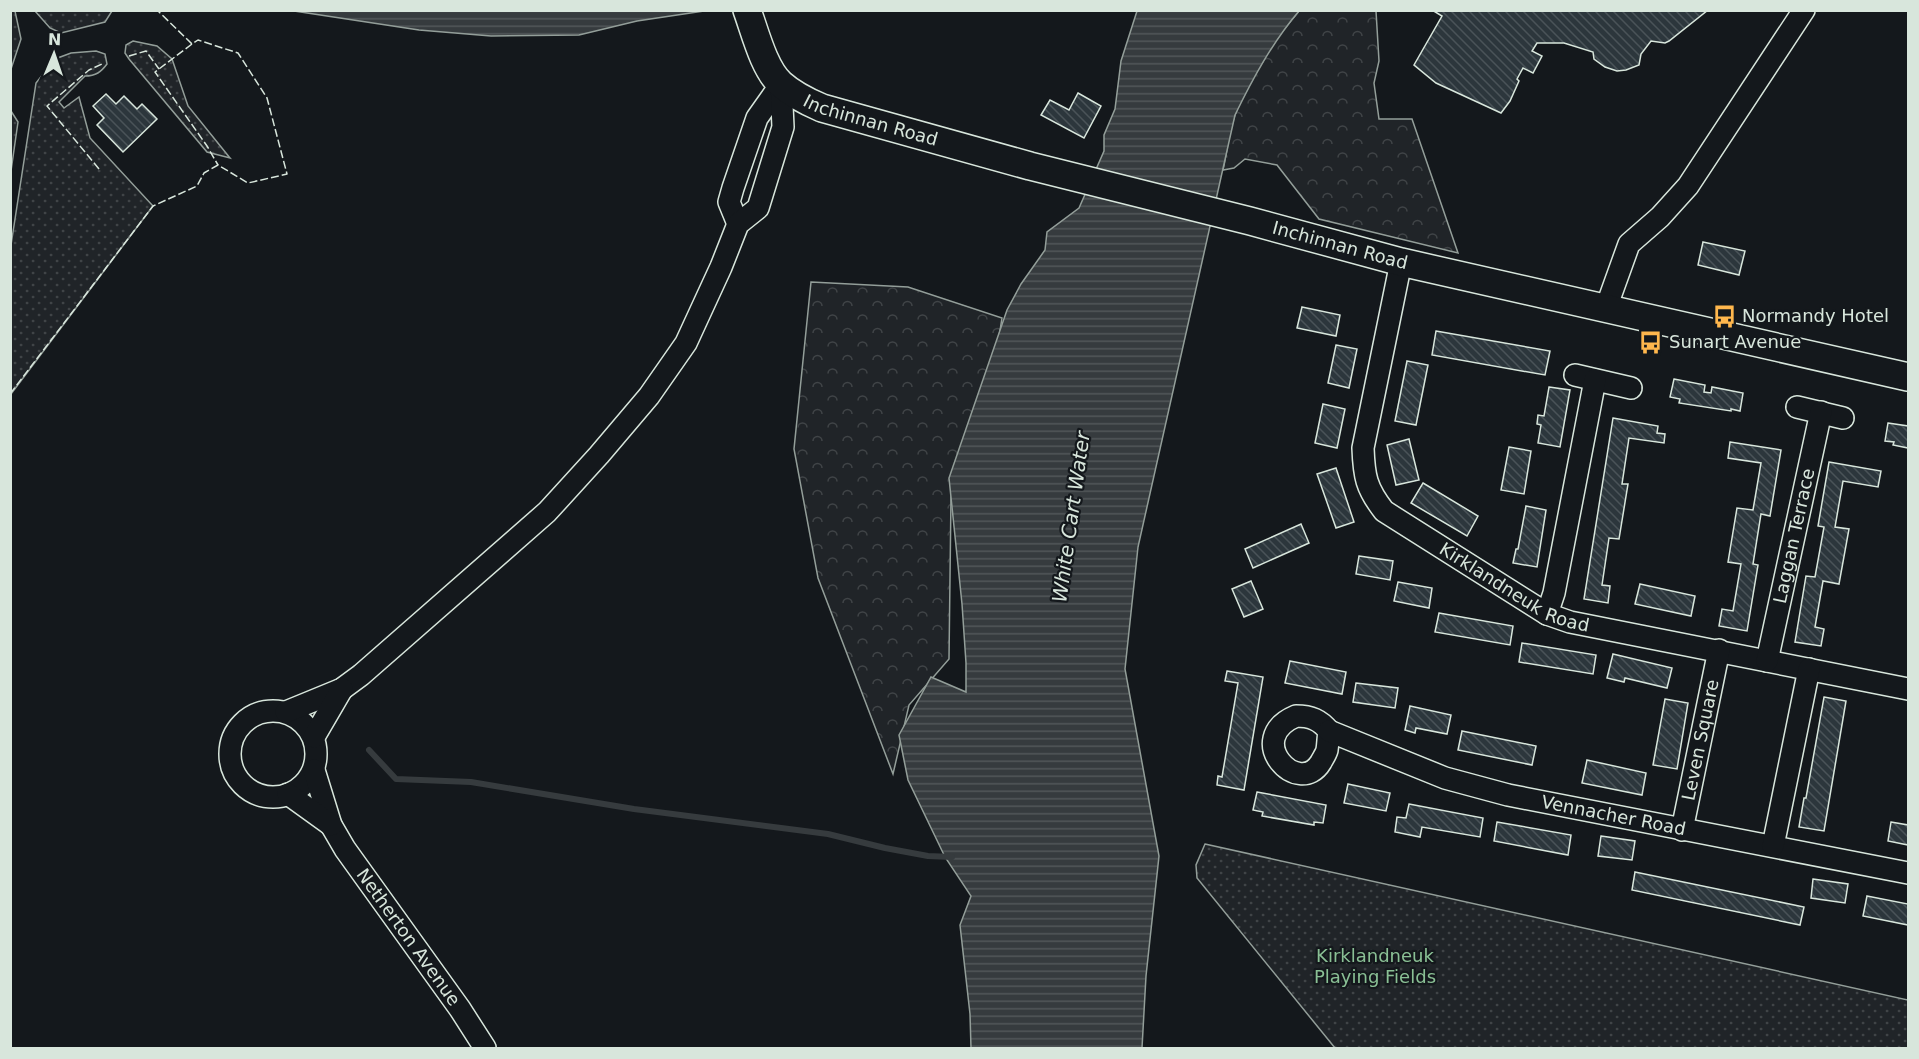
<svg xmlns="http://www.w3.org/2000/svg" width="1919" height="1059" viewBox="0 0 1919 1059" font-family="'DejaVu Sans',sans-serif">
<defs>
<pattern id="grass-dots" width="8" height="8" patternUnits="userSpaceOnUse" patternTransform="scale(1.5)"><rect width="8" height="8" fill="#202428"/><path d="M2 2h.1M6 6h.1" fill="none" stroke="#404447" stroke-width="1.8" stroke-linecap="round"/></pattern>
<pattern id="forest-crowns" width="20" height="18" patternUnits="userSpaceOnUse" patternTransform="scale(1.5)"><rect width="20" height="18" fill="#202428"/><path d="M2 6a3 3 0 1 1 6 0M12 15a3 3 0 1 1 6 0" fill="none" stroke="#404447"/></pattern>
<pattern id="water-rules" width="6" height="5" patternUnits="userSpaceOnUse" patternTransform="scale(1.5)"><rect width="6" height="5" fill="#363b3e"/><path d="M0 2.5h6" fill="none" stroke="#525759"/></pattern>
<pattern id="building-back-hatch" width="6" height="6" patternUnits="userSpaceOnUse" patternTransform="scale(1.5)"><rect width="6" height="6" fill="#2c363c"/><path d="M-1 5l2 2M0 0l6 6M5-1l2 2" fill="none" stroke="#4a5358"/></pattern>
</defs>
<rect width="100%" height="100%" fill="#14181c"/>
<!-- grass -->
<g fill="url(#grass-dots)" stroke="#939e99" stroke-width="1.5">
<polygon points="11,10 15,11 21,39 11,69"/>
<polygon points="35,11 112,11 105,22 61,33 50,28"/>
<polygon points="133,41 157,46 172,59 188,106 230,158 207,152 129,59 125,53 126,45"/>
<path d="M96 51 105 54 107 64C101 72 96 76 85 76L59 102 64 108 79 97 90 138 153 206 11 394V245L36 83 55 59 71 53Z"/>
<polygon points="11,111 18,122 11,171"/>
<polygon points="1205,844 1908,1000 1908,1048 1335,1048 1197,878 1196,865"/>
</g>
<!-- forest -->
<g fill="url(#forest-crowns)" stroke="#939e99" stroke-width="1.5">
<path d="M1299 11H1376L1379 61 1374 83 1379 119H1412L1458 253 1319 219 1277 165 1245 159 1234 168 1223 170C1227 152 1229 132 1235 115 1249 77 1273 41 1299 11Z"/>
<polygon points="811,282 908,287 1002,318 996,355 951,497 949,659 909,705 893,774 818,578 794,449"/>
</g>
<!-- water -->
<g fill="url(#water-rules)" stroke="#939e99" stroke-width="1.5">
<polygon points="294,11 704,11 637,21 579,35 491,36 419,30"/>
<path d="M1137 11H1299C1272 43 1253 78 1235 115L1138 547 1125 669 1159 856 1146 976 1142 1048H971L970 1014 960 925 971 896 945 857 908 780 899 735 931 677 966 692V663L962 604 949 478 1007 310 1021 284 1045 250 1047 232 1079 208 1104 151V135L1115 109 1121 61Z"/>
</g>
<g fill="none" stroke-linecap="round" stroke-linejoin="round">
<!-- stream -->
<polyline stroke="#363b3e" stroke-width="6" points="369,750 396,779 471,782 634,809 828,834 885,848 928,856 952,857"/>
</g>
<!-- building -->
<g fill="url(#building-back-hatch)" stroke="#d8e6dc" stroke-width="1.5">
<polygon points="1432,10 1708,10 1669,41 1665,43 1651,41 1641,54 1639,65 1626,70 1617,71 1605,67 1594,59 1593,52 1564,43 1537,43 1532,51 1542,56 1533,73 1523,68 1517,79 1519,81 1510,101 1501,113 1436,83 1414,65 1442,16"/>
<polygon points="1078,93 1101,106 1084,138 1041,115 1050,100 1069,110"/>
<polygon points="106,94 116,104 124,96 137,109 142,104 157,119 123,152 97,125 104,118 93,106"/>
<polygon points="1703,242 1745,251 1739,275 1698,265"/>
<polygon points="1302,307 1340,315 1336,336 1297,328"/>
<polygon points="1436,331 1550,351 1545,375 1432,355"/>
<polygon points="1336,345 1357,349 1349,388 1328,383"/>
<polygon points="1407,361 1428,365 1416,425 1395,421"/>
<polygon points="1674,379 1705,385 1704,392 1711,393 1712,387 1743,393 1740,411 1731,409 1731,411 1679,403 1680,399 1670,397"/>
<polygon points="1549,387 1570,390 1560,447 1538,443 1541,425 1537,424 1538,415 1544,416"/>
<polygon points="1323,404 1345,409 1337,448 1315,443"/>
<polygon points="1613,418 1658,426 1657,433 1665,434 1664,443 1629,438 1622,484 1628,484 1619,539 1609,538 1602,585 1610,586 1608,603 1584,599"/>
<polygon points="1888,423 1908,426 1908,448 1893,445 1894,442 1885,441"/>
<polygon points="1409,439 1419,480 1396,485 1387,445"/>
<polygon points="1730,442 1781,450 1770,516 1761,514 1753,564 1758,565 1747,631 1719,626 1722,609 1733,611 1741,564 1728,562 1737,508 1753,510 1761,463 1728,458"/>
<polygon points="1509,447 1531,451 1524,494 1501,490"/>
<polygon points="1829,462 1881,471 1878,487 1843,481 1835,527 1849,529 1839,584 1823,581 1815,627 1824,629 1821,646 1795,642 1806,576 1815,577 1824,527 1818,526"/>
<polygon points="1336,468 1354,522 1336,528 1317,474"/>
<polygon points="1423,483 1478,516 1467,536 1411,503"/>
<polygon points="1526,506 1546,510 1537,567 1513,563 1516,549 1518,549"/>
<polygon points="1301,524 1309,543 1253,568 1245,549"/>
<polygon points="1359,556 1393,561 1390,580 1356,574"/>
<polygon points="1251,581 1263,609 1244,617 1232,589"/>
<polygon points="1398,582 1432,588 1429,608 1394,601"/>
<polygon points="1640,584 1695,596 1691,616 1635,604"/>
<polygon points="1439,613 1513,626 1510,645 1435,632"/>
<polygon points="1522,643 1596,655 1593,674 1519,662"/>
<polygon points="1613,654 1672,668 1667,688 1625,678 1624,682 1607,678"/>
<polygon points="1290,661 1346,672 1342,694 1285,683"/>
<polygon points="1227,671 1263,677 1244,790 1217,785 1218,776 1222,777 1238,683 1225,681"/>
<polygon points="1356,683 1398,688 1395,708 1353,702"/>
<polygon points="1824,697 1846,701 1824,831 1799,827 1804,798 1806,798"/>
<polygon points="1665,699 1688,703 1677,769 1653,765"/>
<polygon points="1410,706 1451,715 1447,734 1416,728 1415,733 1405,730"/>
<polygon points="1462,731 1536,746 1532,765 1458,750"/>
<polygon points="1587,760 1646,773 1642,795 1582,783"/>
<polygon points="1348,784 1390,793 1386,811 1344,803"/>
<polygon points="1257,792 1326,805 1323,823 1314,822 1314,825 1262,816 1263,812 1253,810"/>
<polygon points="1409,804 1483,818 1480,837 1422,827 1420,837 1395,832 1397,817 1406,818"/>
<polygon points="1497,822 1571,835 1568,855 1494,841"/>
<polygon points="1891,822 1908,825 1908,845 1888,841"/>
<polygon points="1601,836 1635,841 1632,860 1598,856"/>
<polygon points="1635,872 1804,907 1800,925 1632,890"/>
<polygon points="1813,879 1848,884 1845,903 1811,898"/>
<polygon points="1867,896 1908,904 1908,925 1863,916"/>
</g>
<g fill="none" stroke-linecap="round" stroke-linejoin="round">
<defs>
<g id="minor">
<polyline points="738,224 729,202 733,188 757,118 781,84"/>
<path id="s1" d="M1401 262 1363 448C1364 476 1366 488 1384 511L1547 614 1570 622 1908 689"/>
<polyline points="1606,308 1629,244 1660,217 1688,186 1804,10"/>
<polyline points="1575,375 1631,388"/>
<polyline points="1797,407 1843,418"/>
<polyline points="1547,614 1554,593 1595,380"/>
<path id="s2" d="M1767 661 1821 412"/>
<circle cx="273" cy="754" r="43"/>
<polyline points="286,712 342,689 361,675 547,512 599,455 649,396 686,343 721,267 738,224 758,208 783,127 781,84"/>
<path d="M1296 716C1311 716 1320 720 1329 731 1328 737 1328 744 1327 750 1326 754 1323 758 1321 762 1299 799 1242 739 1296 716Z"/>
<path id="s3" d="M1329 731 1445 778 1508 795 1908 873"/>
<polyline points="314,737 342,689"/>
<path id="s4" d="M314 770 331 825 345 849 460 1009 485 1048"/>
<polyline points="288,794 331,825"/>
<path id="s5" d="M1682 830 1719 650"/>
<polyline points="1773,846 1809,669"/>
</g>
<g id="major">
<path id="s6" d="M747 10C755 32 764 69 781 84 792 94 808 102 822 108L1030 166 1250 221 1401 262 1908 377"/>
</g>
</defs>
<!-- minor casing -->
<use href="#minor" stroke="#d8e6dc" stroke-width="24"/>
<!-- major casing -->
<use href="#major" stroke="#d8e6dc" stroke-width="30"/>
<!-- minor -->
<use href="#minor" stroke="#14181c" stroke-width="21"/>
<!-- major -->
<use href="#major" stroke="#14181c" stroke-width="27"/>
<!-- fence -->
<g stroke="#d8e6dc" stroke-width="1.5" stroke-dasharray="8 3" stroke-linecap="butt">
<polyline points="192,44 155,72 207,146 218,165"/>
<polyline points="129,56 146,51 159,69"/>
<polyline points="99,169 47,106 89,70 102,64"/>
<polyline points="10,394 153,206 197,186 204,173 218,165 248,183 287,174 267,98 238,53 198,40 192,44 157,10"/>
</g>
</g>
<!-- icons -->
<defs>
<symbol id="bus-bare" viewBox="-9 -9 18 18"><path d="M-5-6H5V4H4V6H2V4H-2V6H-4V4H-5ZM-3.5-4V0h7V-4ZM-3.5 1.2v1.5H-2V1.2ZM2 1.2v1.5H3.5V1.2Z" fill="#ffb74d" stroke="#14181c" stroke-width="2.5" paint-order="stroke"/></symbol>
</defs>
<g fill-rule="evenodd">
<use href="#bus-bare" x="1708" y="300" width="33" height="33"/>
<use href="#bus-bare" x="1634" y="326" width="33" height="33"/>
</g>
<g text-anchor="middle" stroke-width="4.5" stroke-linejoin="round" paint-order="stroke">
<!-- street labels -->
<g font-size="18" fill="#d8e6dc" stroke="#14181c">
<text dy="6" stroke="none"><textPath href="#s6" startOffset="180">Inchinnan Road</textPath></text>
<text dy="6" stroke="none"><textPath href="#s6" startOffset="666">Inchinnan Road</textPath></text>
<text dy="6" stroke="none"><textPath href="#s2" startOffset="128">Laggan Terrace</textPath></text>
<text dy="6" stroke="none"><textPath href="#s1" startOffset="410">Kirklandneuk Road</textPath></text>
<text dy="6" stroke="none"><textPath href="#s5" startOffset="92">Leven Square</textPath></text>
<text dy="6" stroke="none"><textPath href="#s3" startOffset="298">Vennacher Road</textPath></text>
<text dy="6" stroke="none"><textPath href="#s4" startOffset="194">Netherton Avenue</textPath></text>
</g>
<!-- poi labels -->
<g font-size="18" fill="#d8e6dc" stroke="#14181c" text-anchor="start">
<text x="1742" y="322">Normandy Hotel</text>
<text x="1669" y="348">Sunart Avenue</text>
</g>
<!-- park labels -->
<g font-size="18" fill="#8ac095" stroke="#14181c">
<text x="1375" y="962">Kirklandneuk<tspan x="1375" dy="21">Playing Fields</tspan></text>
</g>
<!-- water labels -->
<g font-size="20" font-style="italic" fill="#d8e6dc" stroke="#14181c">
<text transform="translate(1071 517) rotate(-82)" y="7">White Cart Water</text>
</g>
</g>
<!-- border -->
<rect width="1919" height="1059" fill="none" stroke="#d8e6dc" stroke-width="24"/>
<!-- north arrow -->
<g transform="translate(54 54) rotate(2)" stroke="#14181c" stroke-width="4.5" paint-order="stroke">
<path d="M0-4.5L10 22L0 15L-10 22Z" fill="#d8e6dc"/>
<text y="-9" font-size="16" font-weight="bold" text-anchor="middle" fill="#d8e6dc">N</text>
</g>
</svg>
